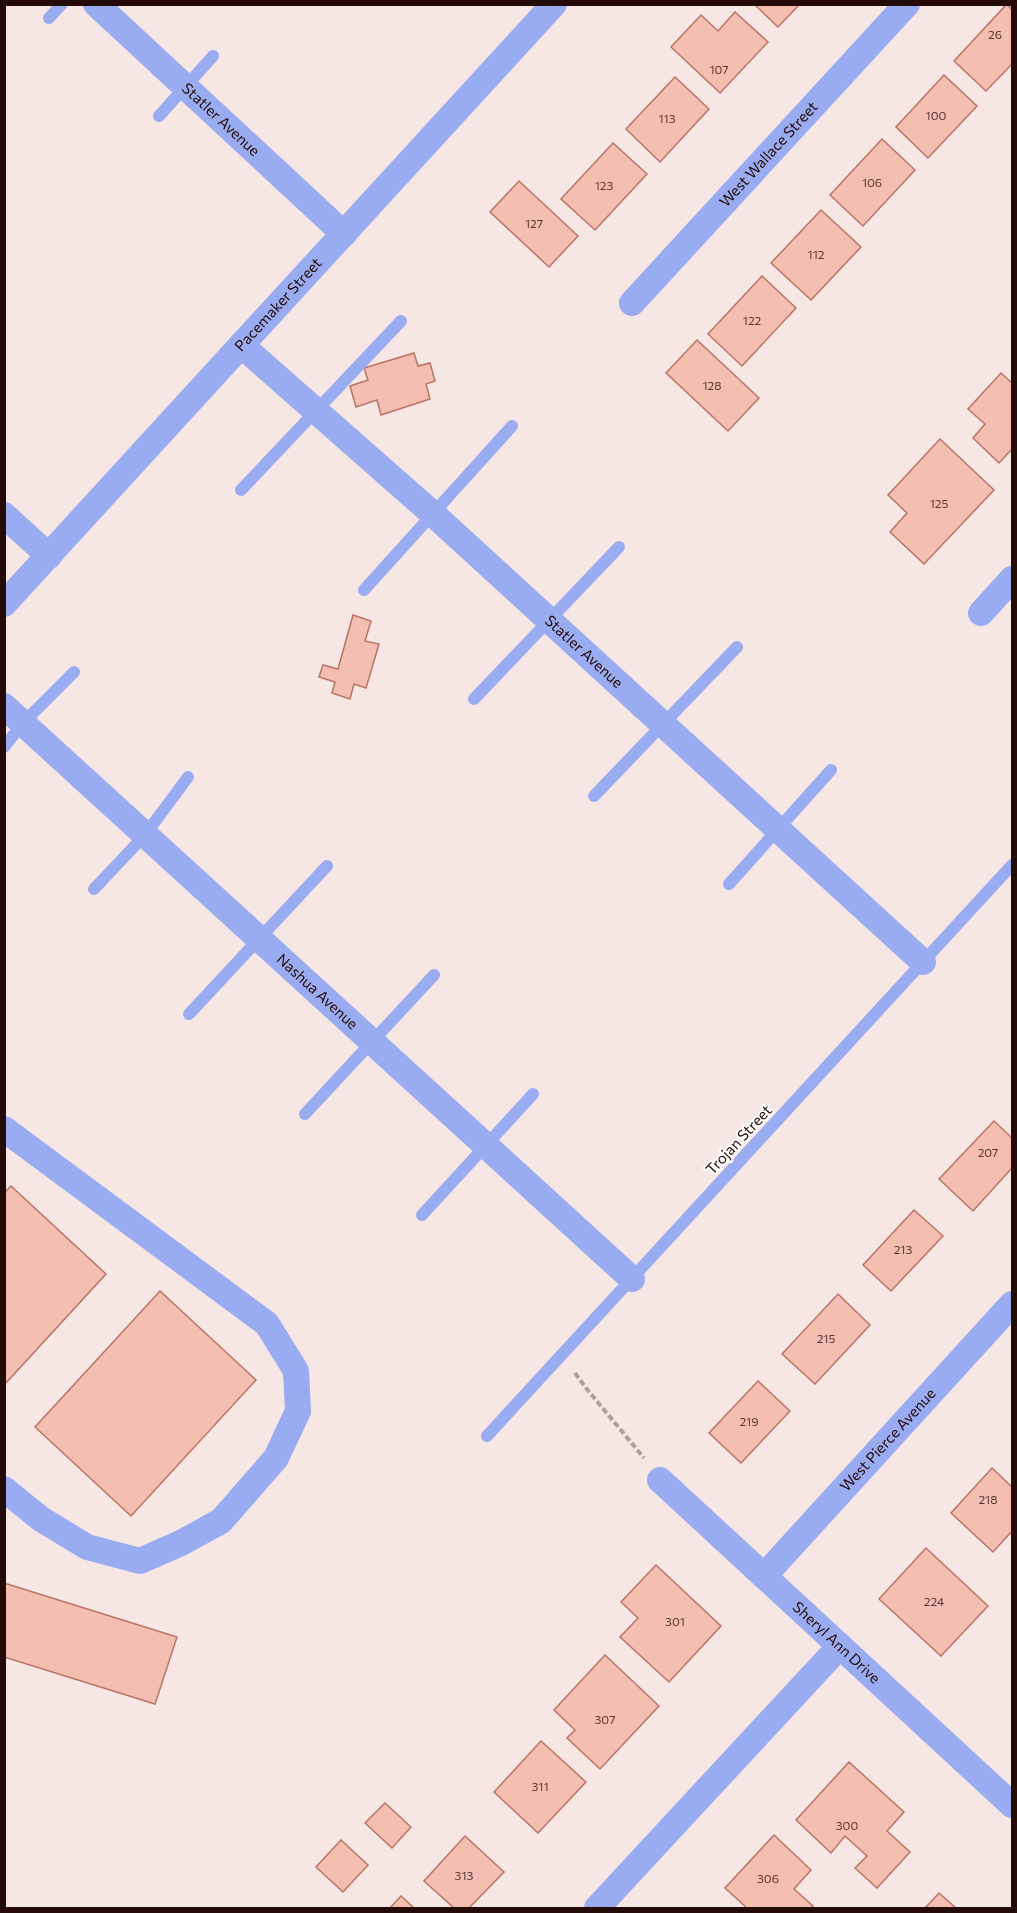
<svg xmlns="http://www.w3.org/2000/svg" width="1017" height="1913" viewBox="0 0 1017 1913" font-family="Commissioner,sans-serif">
<rect width="100%" height="100%" fill="#f7e7e4"/>
<!-- building -->
<g fill="#f5beb2" stroke="#ba7466" stroke-width="1.5">
<polygon points="754,4 800,4 778,27"/>
<polygon points="1007,4 1012,10 1012,64 986,91 954,61"/>
<polygon points="735,12 768,42 720,93 671,47 701,15 718,31"/>
<polygon points="944,75 977,106 928,158 896,127"/>
<polygon points="675,77 709,109 660,162 626,129"/>
<polygon points="882,139 915,170 863,226 830,195"/>
<polygon points="613,143 647,174 595,230 561,199"/>
<polygon points="519,181 578,236 549,267 490,212"/>
<polygon points="821,210 861,247 811,300 771,263"/>
<polygon points="762,276 796,308 742,366 708,334"/>
<polygon points="697,340 759,398 728,431 666,373"/>
<polygon points="414,353 418,366 430,363 435,381 426,384 430,399 381,415 377,400 356,407 350,386 368,380 364,368"/>
<polygon points="1001,373 1012,383 1012,449 999,463 973,438 985,424 968,409"/>
<polygon points="940,439 994,490 924,564 890,532 907,513 888,495"/>
<polygon points="353,615 371,621 365,641 379,644 366,688 354,684 350,699 332,693 335,682 319,677 323,665 338,669"/>
<polygon points="994,1121 1012,1138 1012,1168 973,1211 939,1179"/>
<polygon points="11,1186 106,1274 4,1385 4,1193"/>
<polygon points="914,1210 943,1236 891,1291 863,1265"/>
<polygon points="160,1291 256,1380 131,1516 35,1427"/>
<polygon points="838,1294 870,1325 815,1384 782,1354"/>
<polygon points="758,1381 790,1411 741,1463 709,1433"/>
<polygon points="992,1468 1012,1487 1012,1531 993,1552 951,1513"/>
<polygon points="926,1548 988,1606 941,1656 879,1599"/>
<polygon points="656,1565 721,1626 669,1682 620,1637 638,1618 621,1602"/>
<polygon points="4,1583 177,1637 155,1704 4,1657"/>
<polygon points="605,1655 659,1706 600,1769 567,1738 575,1730 554,1710"/>
<polygon points="541,1741 586,1782 538,1833 494,1792"/>
<polygon points="849,1762 904,1812 887,1831 910,1852 877,1888 855,1868 867,1856 845,1836 831,1853 796,1820"/>
<polygon points="385,1803 411,1827 392,1848 365,1823"/>
<polygon points="774,1835 811,1870 794,1889 813,1906 810,1908 747,1908 725,1888"/>
<polygon points="465,1836 504,1872 469,1908 454,1908 424,1881"/>
<polygon points="341,1840 368,1865 343,1892 316,1867"/>
<polygon points="939,1893 956,1908 925,1908"/>
<polygon points="401,1896 414,1908 390,1908"/>
</g>
<g fill="none" stroke-linecap="round" stroke-linejoin="round">
<!-- path -->
<polyline stroke="#b29f9b" stroke-width="4" stroke-dasharray="6 3" stroke-linecap="butt" points="575,1373 586,1388 644,1458"/>
<!-- lane -->
<g stroke="#9aacf1" stroke-width="12">
<polyline points="49,18 62,4"/>
<polyline points="159,116 213,56"/>
<polyline points="241,490 401,321"/>
<polyline points="364,590 512,426"/>
<polyline points="474,699 619,547"/>
<polyline points="4,747 23,723 74,672"/>
<polyline points="594,796 737,647"/>
<polyline points="729,884 831,770"/>
<polyline points="94,889 145,835 188,777"/>
<polyline points="189,1014 327,866"/>
<polyline points="305,1114 434,975"/>
<polyline points="422,1215 533,1094"/>
<polyline points="487,1436 1012,865"/>
</g>
<!-- street -->
<g stroke="#9aacf1" stroke-width="26">
<path id="s1" d="M96 4 344 234"/>
<path id="s2" d="M632 303 907 4"/>
<path id="s3" d="M241 345 433 514 923 962"/>
<polyline points="4,515 49,556"/>
<path id="s4" d="M4 604 554 4"/>
<polyline points="981,613 1012,579"/>
<path id="s5" d="M4 706 632 1279"/>
<polyline points="4,1129 267,1324 296,1371 298,1411 276,1458 221,1521 181,1543 140,1561 87,1547 41,1519 4,1489"/>
<path id="s6" d="M660 1480 1012 1805"/>
<path id="s7" d="M764 1576 1012 1304"/>
<polyline points="597,1908 840,1646"/>
</g>
</g>
<g text-anchor="middle" stroke-width="4.5" stroke-linejoin="round" paint-order="stroke">
<!-- number labels -->
<g font-size="12" fill="#593832">
<text x="995" y="39">26</text>
<text x="719" y="74">107</text>
<text x="936" y="120">100</text>
<text x="667" y="123">113</text>
<text x="872" y="187">106</text>
<text x="604" y="190">123</text>
<text x="534" y="228">127</text>
<text x="816" y="259">112</text>
<text x="752" y="325">122</text>
<text x="712" y="390">128</text>
<text x="939" y="508">125</text>
<text x="988" y="1157">207</text>
<text x="903" y="1254">213</text>
<text x="826" y="1343">215</text>
<text x="749" y="1426">219</text>
<text x="988" y="1504">218</text>
<text x="934" y="1606">224</text>
<text x="675" y="1626">301</text>
<text x="605" y="1724">307</text>
<text x="540" y="1791">311</text>
<text x="847" y="1830">300</text>
<text x="464" y="1880">313</text>
<text x="768" y="1883">306</text>
</g>
<!-- street labels -->
<g font-size="15" fill="#250b07" stroke="#fff">
<text dy="5" stroke="none"><textPath href="#s1" startOffset="170">Statler Avenue</textPath></text>
<text dy="5" stroke="none"><textPath href="#s2" startOffset="202">West Wallace Street</textPath></text>
<text dy="5" stroke="none"><textPath href="#s4" startOffset="406">Pacemaker Street</textPath></text>
<text dy="5" stroke="none"><textPath href="#s3" startOffset="460">Statler Avenue</textPath></text>
<text dy="5" stroke="none"><textPath href="#s5" startOffset="424">Nashua Avenue</textPath></text>
<text transform="translate(739 1140) rotate(-47)" y="5">Trojan Street</text>
<text dy="5" stroke="none"><textPath href="#s7" startOffset="184">West Pierce Avenue</textPath></text>
<text dy="5" stroke="none"><textPath href="#s6" startOffset="240">Sheryl Ann Drive</textPath></text>
</g>
</g>
<!-- border -->
<rect width="1017" height="1913" fill="none" stroke="#250b07" stroke-width="12"/>
</svg>
